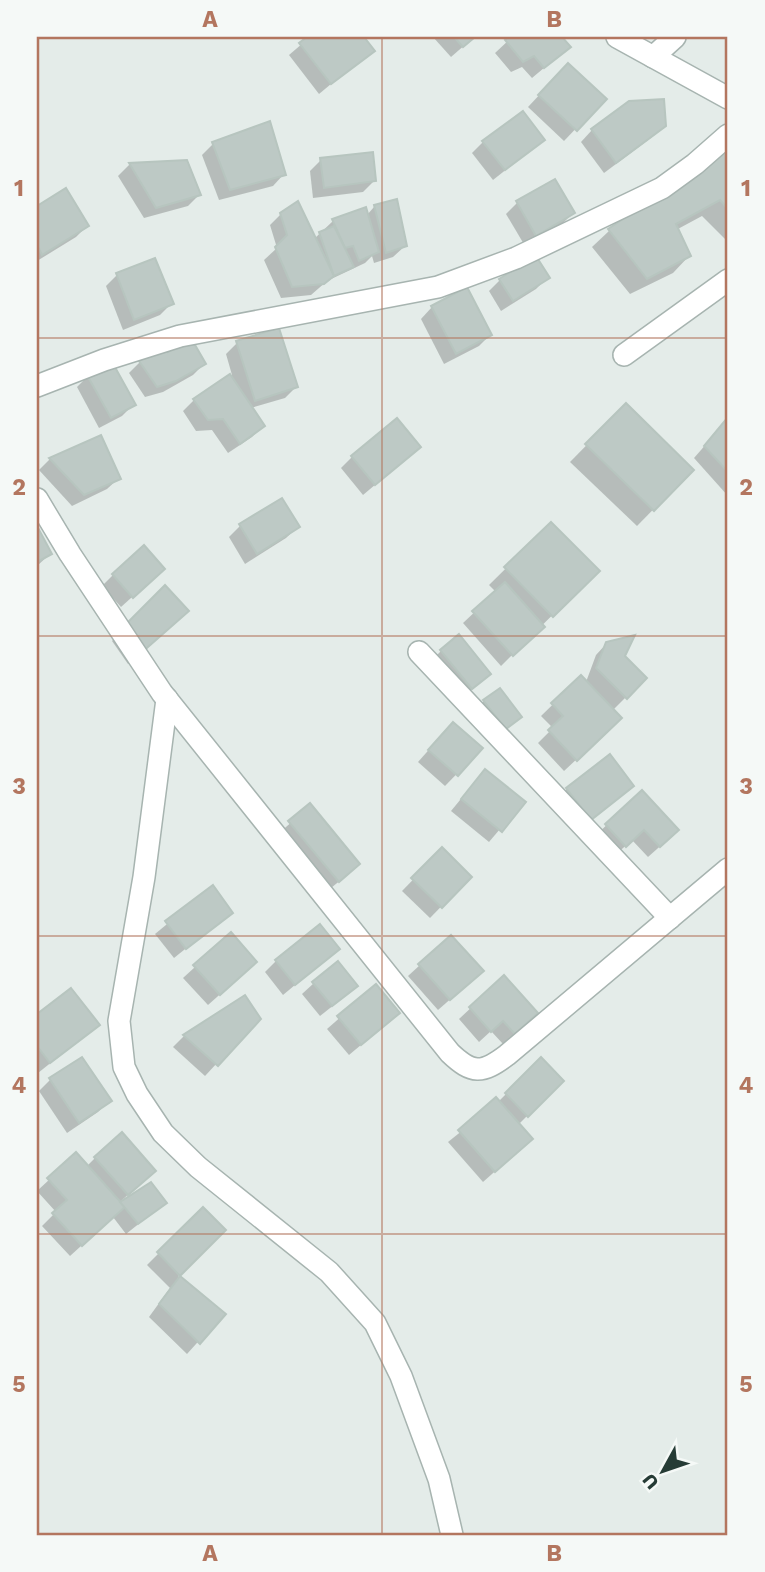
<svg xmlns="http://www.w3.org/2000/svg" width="765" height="1572" viewBox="0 0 765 1572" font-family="'Work Sans',sans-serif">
<rect width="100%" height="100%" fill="#e4ece9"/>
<!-- shadow -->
<g fill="#0003">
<polygon points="310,37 362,37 372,50 319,94 289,55"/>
<polygon points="433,37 474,37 451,57"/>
<polygon points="512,37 560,37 569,47 532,78 522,67 511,72 495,53"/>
<polygon points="557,76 604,99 564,141 528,107"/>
<polygon points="630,102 664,125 652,137 604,173 581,142 592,130"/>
<polygon points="543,140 493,180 472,153 483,142"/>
<polygon points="213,144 284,174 273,186 219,200 202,155"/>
<polygon points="728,150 728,239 726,240 702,216 676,230 689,256 673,273 630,294 592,247 609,231"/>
<polygon points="321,160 374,181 363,192 313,198 310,171"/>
<polygon points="186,162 199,195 188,206 144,218 118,176 129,165"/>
<polygon points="66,191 87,226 76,237 37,261 37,208"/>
<polygon points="395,201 405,246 393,257 374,263 372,256 365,263 327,281 311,295 281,298 264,260 277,248 270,225 281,214 314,239 333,221 365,209 367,215 374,207"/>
<polygon points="517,203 573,213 562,224 525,246 506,214"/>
<polygon points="117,275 171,304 160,315 123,330 106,286"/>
<polygon points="547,278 536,289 501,311 489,291 500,280"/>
<polygon points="432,307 490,335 479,346 444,364 421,319"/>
<polygon points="237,343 296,387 285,398 251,408 263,426 252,437 228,453 212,430 196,431 183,411 194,400 232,375 226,354"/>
<polygon points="167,354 204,364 193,375 163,392 145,397 129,373 140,362"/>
<polygon points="88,376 134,404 122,416 99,428 77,387"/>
<polygon points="626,405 692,470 637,526 570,462"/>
<polygon points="728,419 728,496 694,458"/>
<polygon points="352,457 407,458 363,495 341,468"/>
<polygon points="50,459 119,478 107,489 72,506 39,470"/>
<polygon points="281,500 298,527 286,538 245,564 229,537 240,526"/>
<polygon points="551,524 597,571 501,666 463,623 496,592 489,585"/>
<polygon points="37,530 50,554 37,566"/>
<polygon points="113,575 151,580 121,607 102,586"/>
<polygon points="165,588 176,622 128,664 112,641"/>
<polygon points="607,643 645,678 613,710 609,729 564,771 538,743 553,728 541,716 581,677 586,682 596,655"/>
<polygon points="441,651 477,685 460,699 430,662"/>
<polygon points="484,701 514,722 500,733 479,706"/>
<polygon points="442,735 481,749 445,786 418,762"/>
<polygon points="474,783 523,802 489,842 451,811"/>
<polygon points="632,786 579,830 556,800 567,789"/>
<polygon points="642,792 666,841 648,857 632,840 613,857 595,836"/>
<polygon points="310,806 347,875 326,892 278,834"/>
<polygon points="442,850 470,877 430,918 402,891"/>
<polygon points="212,887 231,912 174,958 155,934"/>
<polygon points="231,934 244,973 208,1005 183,978"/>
<polygon points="338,949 283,995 265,972 276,961"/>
<polygon points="420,965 470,982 438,1010 408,976"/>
<polygon points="504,977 525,1024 503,1044 491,1031 479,1042 459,1019"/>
<polygon points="314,983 344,997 320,1016 302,994"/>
<polygon points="376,986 386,1024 349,1055 327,1029"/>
<polygon points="71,990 98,1025 38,1073 37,1016"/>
<polygon points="245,997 259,1018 205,1076 173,1047 184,1036"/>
<polygon points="541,1059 562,1081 518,1125 519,1150 483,1182 448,1142 498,1102"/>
<polygon points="50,1080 109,1101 98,1112 67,1133 39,1091"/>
<polygon points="76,1155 86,1167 95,1158 142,1182 121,1201 122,1203 165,1203 126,1234 113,1217 70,1256 42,1226 56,1212 37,1191"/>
<polygon points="203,1209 224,1230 178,1276 223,1314 187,1354 149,1317 170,1288 147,1265"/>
</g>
<!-- building -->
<g fill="#bdc9c5" stroke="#b7c5bf" stroke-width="2">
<polygon points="307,37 364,37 375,51 331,84 299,43"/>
<polygon points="454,37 475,37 463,47"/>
<polygon points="509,37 562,37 571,47 544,68 534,56 523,62 505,40"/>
<polygon points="568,63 607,99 577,131 538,95"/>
<polygon points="664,99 666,126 616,163 591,129 629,101"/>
<polygon points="523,111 545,140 505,170 482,141"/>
<polygon points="270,121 286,175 230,190 212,142"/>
<polygon points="728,149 728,209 720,200 676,224 691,256 647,279 608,229"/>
<polygon points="373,152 376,181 324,188 320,158"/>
<polygon points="187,160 201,195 156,208 129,163"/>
<polygon points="555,179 575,213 536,236 516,201"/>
<polygon points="66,188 89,226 42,255 37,245 37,206"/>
<polygon points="397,199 407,246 386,253 374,205"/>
<polygon points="298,201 334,276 324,284 292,287 275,247 287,235 280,213"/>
<polygon points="366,207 379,252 359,261 353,246 345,248 332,219"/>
<polygon points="334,226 354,267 334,276 319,232"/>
<polygon points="536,256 550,278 513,301 499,279"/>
<polygon points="155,258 174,304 134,320 116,273"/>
<polygon points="467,287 492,335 456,354 431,306"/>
<polygon points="279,328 298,387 255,401 236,341"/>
<polygon points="191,338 206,364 176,381 157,387 139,361 164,342 168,352"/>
<polygon points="111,360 136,405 111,418 87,375"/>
<polygon points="230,374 265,426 240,444 223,419 208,420 193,399"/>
<polygon points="626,403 694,470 654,511 585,444"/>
<polygon points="728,417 728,472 704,446"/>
<polygon points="397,418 421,447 375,485 351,456"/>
<polygon points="101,435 121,479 84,495 49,458"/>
<polygon points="282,498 300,527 257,554 239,524"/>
<polygon points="551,522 600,571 553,617 504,567"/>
<polygon points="37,526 52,554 37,562"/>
<polygon points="144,545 165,569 133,598 112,574"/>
<polygon points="505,582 545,627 513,656 472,611"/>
<polygon points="165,585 189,611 140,654 122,628"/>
<polygon points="459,634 491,674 472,689 440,650"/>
<polygon points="635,635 625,656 647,678 627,699 596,668 606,642"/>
<polygon points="581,675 622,718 577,761 548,730 563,716 551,703"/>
<polygon points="500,688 522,717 506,729 483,700"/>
<polygon points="453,722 483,748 458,776 428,750"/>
<polygon points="610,754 634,786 591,820 566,788"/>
<polygon points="485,769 526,802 502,832 461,799"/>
<polygon points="642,790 679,830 660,847 644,830 626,847 605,824"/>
<polygon points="310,803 360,864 339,882 288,821"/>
<polygon points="442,847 472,877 442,908 411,878"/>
<polygon points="213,885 233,913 186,949 165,921"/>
<polygon points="320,924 340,949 295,985 275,960"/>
<polygon points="231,932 257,962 220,995 193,965"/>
<polygon points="451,935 484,971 450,1000 418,964"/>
<polygon points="338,961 358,986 332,1006 312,982"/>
<polygon points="504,975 538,1013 515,1034 503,1021 491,1032 469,1007"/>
<polygon points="376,984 400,1013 361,1045 337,1016"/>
<polygon points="71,988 100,1025 50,1063 37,1046 37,1014"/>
<polygon points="245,995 261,1019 218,1066 183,1035"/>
<polygon points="82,1057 112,1101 79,1123 49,1078"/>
<polygon points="541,1057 564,1081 528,1117 505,1093"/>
<polygon points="496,1097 533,1139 495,1172 458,1130"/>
<polygon points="122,1132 156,1171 128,1195 94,1157"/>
<polygon points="76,1152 125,1207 82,1246 52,1213 67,1200 47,1178"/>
<polygon points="151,1182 167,1203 138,1224 120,1202"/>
<polygon points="203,1207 226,1230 180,1276 157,1252"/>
<polygon points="180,1276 226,1314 200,1344 159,1304"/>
</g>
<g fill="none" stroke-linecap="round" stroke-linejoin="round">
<defs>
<g id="minor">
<polyline points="617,37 728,98"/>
<polyline points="653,57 675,37"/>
<polyline points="624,355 728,280"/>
<polyline points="37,386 104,360 180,336 438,287 516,258 662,188 695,164 728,135"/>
<path d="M37 499 70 554 162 693 450 1053C472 1074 482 1074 507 1055L728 869"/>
<polyline points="419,652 670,918"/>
<polyline points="167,699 144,877 119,1021 124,1067 137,1094 163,1133 198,1167 329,1272 375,1323 401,1376 439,1479 452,1535"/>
</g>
</defs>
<!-- minor casing -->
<use href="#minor" stroke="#a7b4b0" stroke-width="24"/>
<!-- minor -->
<use href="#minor" stroke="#fff" stroke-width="21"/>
</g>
<!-- grid -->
<path fill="none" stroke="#b3765f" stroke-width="2" stroke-opacity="0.55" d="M382 37V1535M37 338H728M37 636H728M37 936H728M37 1234H728"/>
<!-- border -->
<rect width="765" height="1572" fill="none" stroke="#f5f9f7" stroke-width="77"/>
<!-- north arrow -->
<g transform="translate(663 1471) rotate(230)" stroke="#f5f9f7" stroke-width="5" paint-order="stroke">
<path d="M0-5L12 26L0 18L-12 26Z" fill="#263c36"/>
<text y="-10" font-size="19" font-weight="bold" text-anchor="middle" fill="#263c36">U</text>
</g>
<rect x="38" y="38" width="688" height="1496" fill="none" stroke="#b3765f" stroke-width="2.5"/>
<g font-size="23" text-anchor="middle" font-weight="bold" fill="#b3765f">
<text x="210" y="27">A</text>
<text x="554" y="27">B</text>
<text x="19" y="196">1</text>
<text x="746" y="196">1</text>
<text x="19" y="495">2</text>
<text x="746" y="495">2</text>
<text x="19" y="794">3</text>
<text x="746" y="794">3</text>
<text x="19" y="1093">4</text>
<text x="746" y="1093">4</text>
<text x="19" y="1392">5</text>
<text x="746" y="1392">5</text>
<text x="210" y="1561">A</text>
<text x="554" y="1561">B</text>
</g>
</svg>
